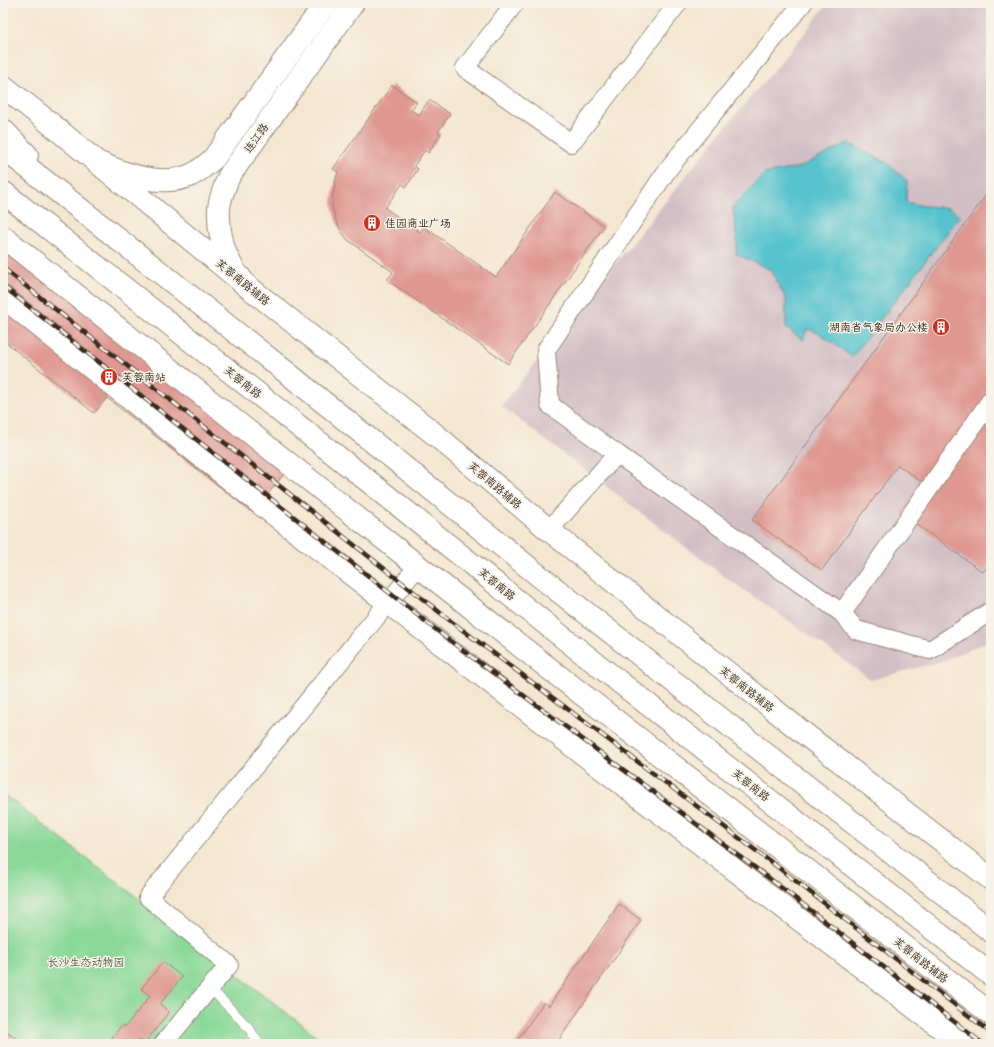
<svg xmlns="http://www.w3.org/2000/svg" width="994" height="1047" viewBox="0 0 994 1047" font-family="'Balsamiq Sans','LXGW WenKai TC',sans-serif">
<rect width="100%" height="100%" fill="#f7f3e8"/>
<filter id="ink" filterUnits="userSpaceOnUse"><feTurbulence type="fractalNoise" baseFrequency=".025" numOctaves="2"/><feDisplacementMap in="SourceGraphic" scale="8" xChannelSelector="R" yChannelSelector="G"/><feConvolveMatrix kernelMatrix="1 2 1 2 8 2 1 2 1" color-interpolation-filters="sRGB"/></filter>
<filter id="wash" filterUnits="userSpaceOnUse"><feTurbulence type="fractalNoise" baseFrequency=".012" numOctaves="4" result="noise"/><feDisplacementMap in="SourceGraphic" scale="16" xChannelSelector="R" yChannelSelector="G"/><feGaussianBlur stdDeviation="0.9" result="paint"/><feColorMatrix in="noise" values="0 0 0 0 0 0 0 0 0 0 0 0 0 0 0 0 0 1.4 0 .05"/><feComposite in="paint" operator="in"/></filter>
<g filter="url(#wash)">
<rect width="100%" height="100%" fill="#f4e7d1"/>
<!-- industrial -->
<polygon fill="#d2bec4" points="828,3 991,3 991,639 981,644 942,661 871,680 792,623 725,577 501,406 723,130 799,40"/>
<!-- green -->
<polygon fill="#89d897" stroke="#62815a" points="3,794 327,1044 3,1044"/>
<!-- water -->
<polygon fill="#55c2cd" stroke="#487676" points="848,143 886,162 907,181 906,202 924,206 949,208 960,216 852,357 819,333 807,329 803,340 786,328 786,299 771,270 736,254 737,242 733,207 764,174 800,167"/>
<g id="blocks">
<!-- building -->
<g fill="#df9891">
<polygon points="392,85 417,102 411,110 419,115 429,100 450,114 438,132 441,134 428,153 425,150 414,166 418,169 406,187 402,184 385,208 420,232 424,227 496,277 555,192 604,226 508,364 387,280 393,272 348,240 341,231 336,221 333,210 332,201 335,182 338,172 333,169"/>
<polygon points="991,188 991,561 983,572 901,513 923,483 898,465 822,570 752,520"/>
<polygon points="3,229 286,471 253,513 107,398 94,413 3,340"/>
<polygon points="619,904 641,920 556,1044 515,1044 544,1002 549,1006"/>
<polygon points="163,962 182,977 160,1004 169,1012 145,1043 140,1040 137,1044 107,1044 122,1025 125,1027 150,996 141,989"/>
<polygon points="3,1028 23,1044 3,1044"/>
</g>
</g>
</g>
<g filter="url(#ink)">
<use href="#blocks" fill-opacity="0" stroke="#988878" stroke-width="1"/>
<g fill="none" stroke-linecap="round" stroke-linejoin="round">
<defs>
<polyline id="service" points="210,988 249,1028 259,1044"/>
<g id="minor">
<polyline points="515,3 465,68 571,143 678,3"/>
<polyline points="617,454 842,613 856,630 930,650 991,611"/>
<polyline points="549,530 617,454 550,405 546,350 668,169 803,3"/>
<polyline points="842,613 991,400"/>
<polyline points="163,1044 229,965 148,897 418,566"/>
</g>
<polyline id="tertiary" points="3,297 267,509 578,750 962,1044"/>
<g id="secondary">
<path d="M102 164C127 175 161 187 189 176 199 172 206 165 214 158L326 3"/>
<path d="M242 280C239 276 235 272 233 268 222 251 218 228 219 208 220 197 225 186 229 176L353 3"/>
</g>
<g id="primary">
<polyline points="3,86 46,120 247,286 432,432 549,530 649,610 792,724 991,879"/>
<polyline points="3,237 418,566 991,1014"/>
</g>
<g id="trunk">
<polyline points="3,130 27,155"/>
<polyline points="3,148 291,376 543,579 991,931"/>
<polyline points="3,192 387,496 551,628 991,975"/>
</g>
</defs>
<!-- service casing -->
<use href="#service" stroke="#988878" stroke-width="10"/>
<!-- minor casing -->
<use href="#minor" stroke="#988878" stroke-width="20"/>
<!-- tertiary casing -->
<use href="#tertiary" stroke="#988878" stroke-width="24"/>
<!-- secondary casing -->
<use href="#secondary" stroke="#988878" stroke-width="24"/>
<!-- primary casing -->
<use href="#primary" stroke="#988878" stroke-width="24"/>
<!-- trunk casing -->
<use href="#trunk" stroke="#988878" stroke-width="24"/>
<!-- service -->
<use href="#service" stroke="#fff" stroke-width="9"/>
<!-- minor -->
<use href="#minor" stroke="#fff" stroke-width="18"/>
<!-- tertiary -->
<use href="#tertiary" stroke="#fff" stroke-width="22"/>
<!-- secondary -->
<use href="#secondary" stroke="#fff" stroke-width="22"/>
<!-- primary -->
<use href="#primary" stroke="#fff" stroke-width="22"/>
<!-- trunk -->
<use href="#trunk" stroke="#fff" stroke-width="22"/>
<defs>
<g id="rail">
<polyline points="3,268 452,622 779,868 991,1033"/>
<polyline points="3,286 449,640 769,878 983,1044"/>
</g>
</defs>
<!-- rail casing -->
<use href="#rail" stroke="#3b2a1e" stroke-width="4.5"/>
<!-- rail -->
<use href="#rail" stroke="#f7f3e8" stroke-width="3" stroke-dasharray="9" stroke-linecap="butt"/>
</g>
</g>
<!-- icons -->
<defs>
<symbol id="building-disc" viewBox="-11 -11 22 22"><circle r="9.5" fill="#c8321e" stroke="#f7f3e8"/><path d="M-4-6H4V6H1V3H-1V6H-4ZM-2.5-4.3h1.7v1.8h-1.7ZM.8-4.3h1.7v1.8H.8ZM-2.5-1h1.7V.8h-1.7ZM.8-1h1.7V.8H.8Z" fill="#fff"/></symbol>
</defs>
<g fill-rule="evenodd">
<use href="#building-disc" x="362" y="213" width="20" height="20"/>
<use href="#building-disc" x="931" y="317" width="20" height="20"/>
<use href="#building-disc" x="99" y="367" width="20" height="20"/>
</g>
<g text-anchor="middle" stroke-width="3" stroke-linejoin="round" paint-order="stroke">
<!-- street labels -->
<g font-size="11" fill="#3b2a1e" stroke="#f7f3e8">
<text transform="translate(256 138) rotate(-55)" y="4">连江路</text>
<text transform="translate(243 282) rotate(39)" y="4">芙蓉南路辅路</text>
<text transform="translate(243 382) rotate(38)" y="4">芙蓉南路</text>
<text transform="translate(495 485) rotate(40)" y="4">芙蓉南路辅路</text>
<text transform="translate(497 584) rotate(39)" y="4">芙蓉南路</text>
<text transform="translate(747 689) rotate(38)" y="4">芙蓉南路辅路</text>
<text transform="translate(751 785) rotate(38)" y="4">芙蓉南路</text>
<text transform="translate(921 960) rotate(38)" y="4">芙蓉南路辅路</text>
</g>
<!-- poi labels -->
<g font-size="11" fill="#3b2a1e" stroke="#f7f3e8" text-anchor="start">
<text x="385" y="227">佳园商业广场</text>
<text x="928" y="331" text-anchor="end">湖南省气象局办公楼</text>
<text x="122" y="381">芙蓉南站</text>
</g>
<!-- park labels -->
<g font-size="11" fill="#4e563c" stroke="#f7f3e8">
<text x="86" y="966">长沙生态动物园</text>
</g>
</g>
<!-- margin -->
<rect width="994" height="1047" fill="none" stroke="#f7f3e8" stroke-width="16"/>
</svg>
